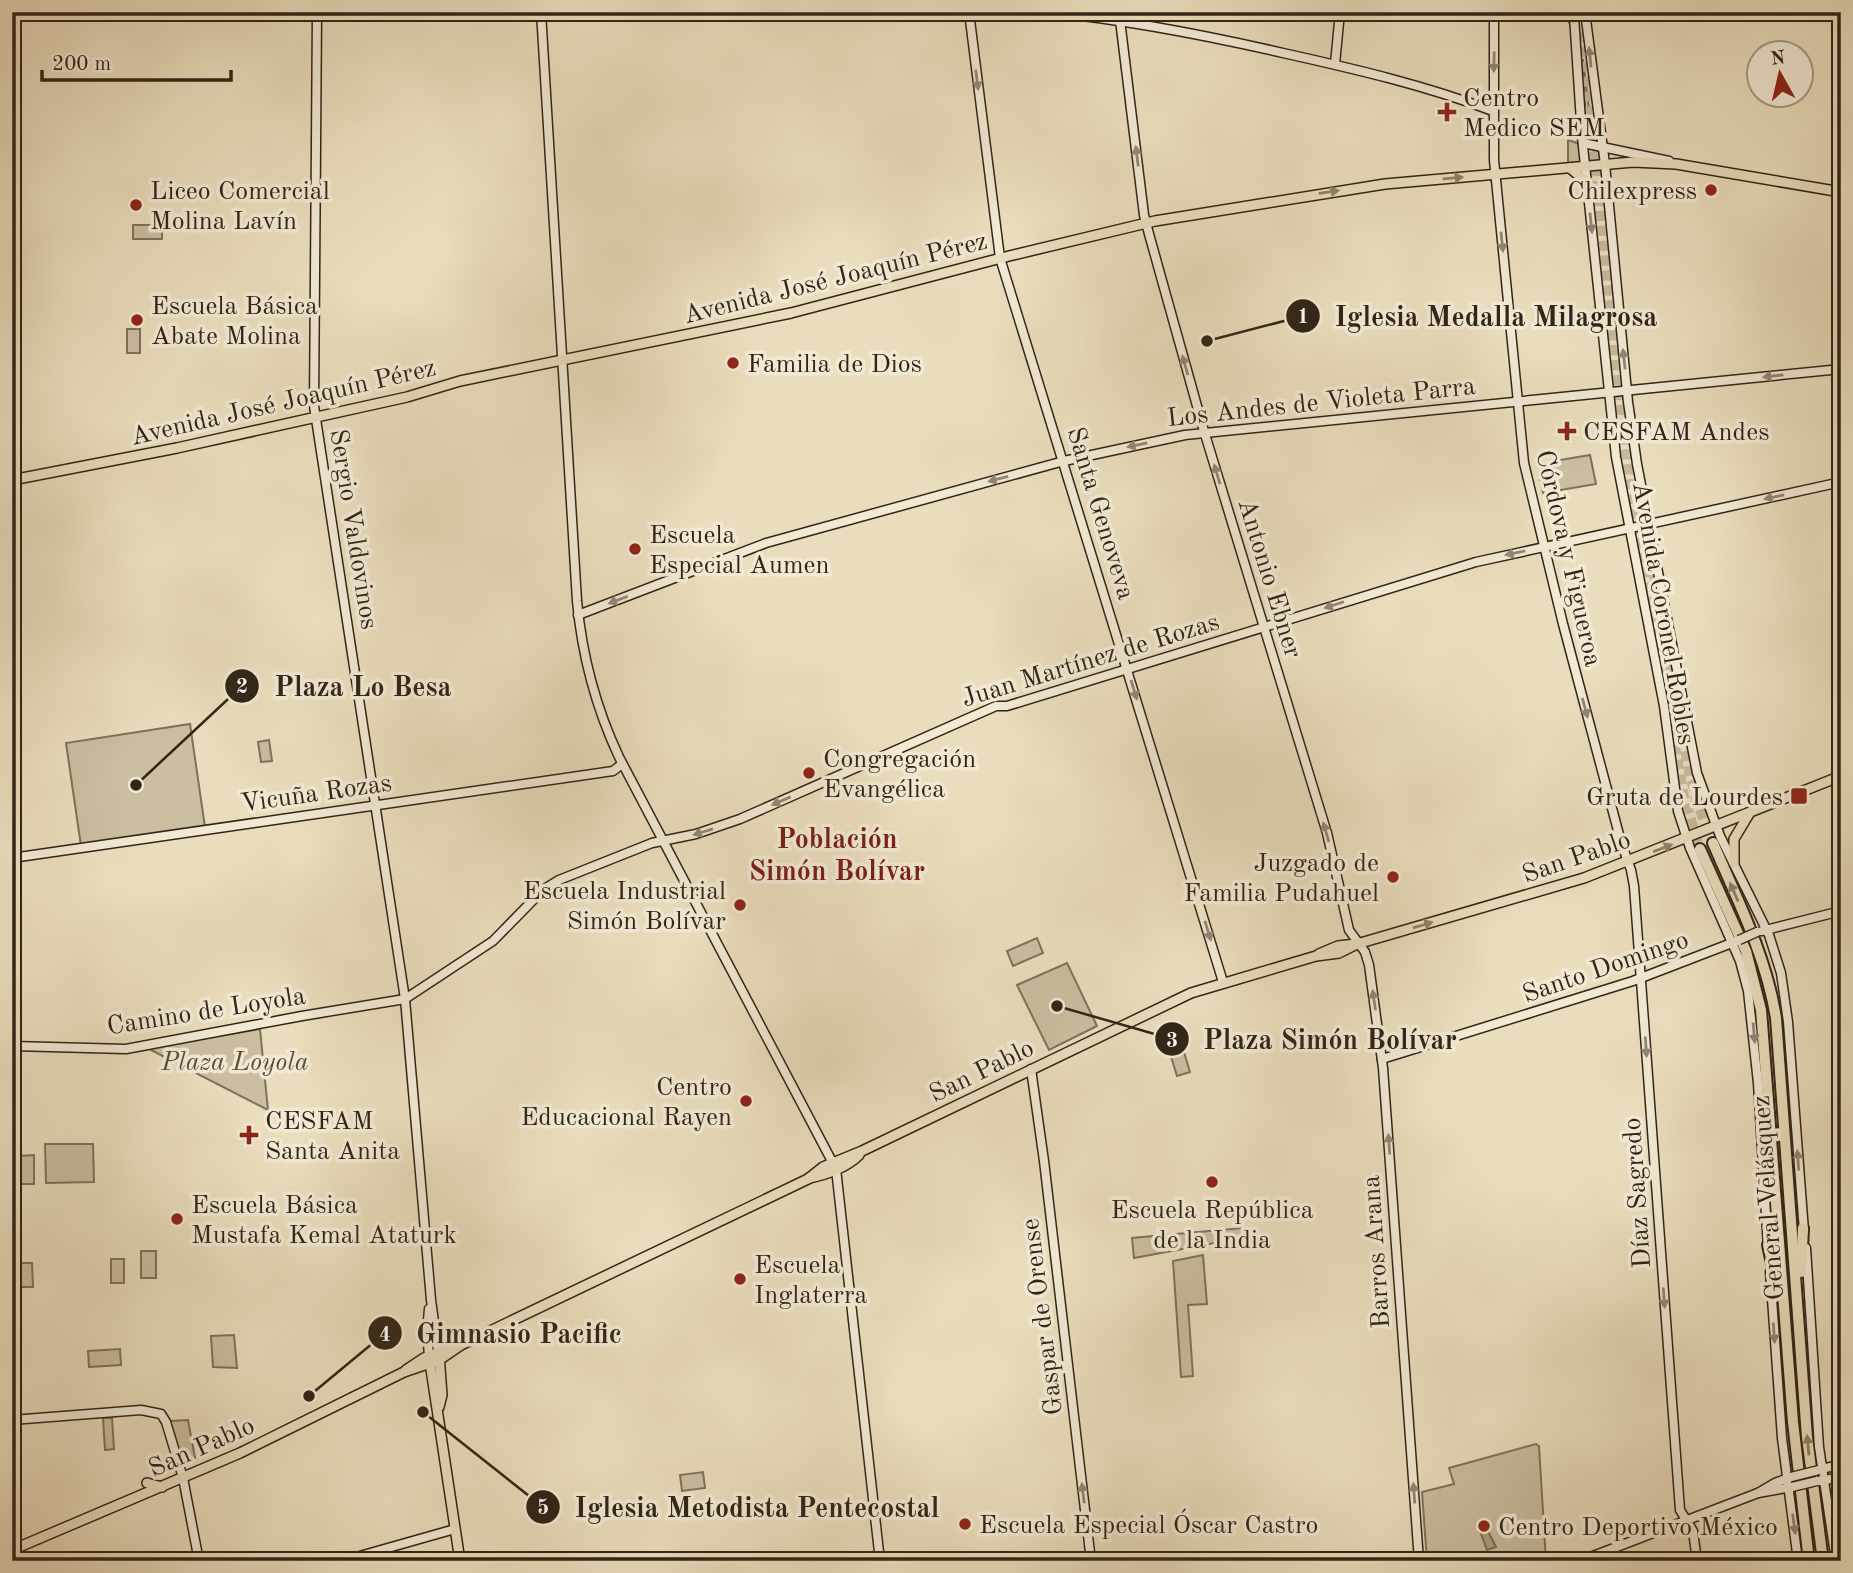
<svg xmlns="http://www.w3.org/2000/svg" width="1853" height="1573" viewBox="0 0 1853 1573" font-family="'Old Standard TT',serif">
<rect width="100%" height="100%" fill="#eaddbd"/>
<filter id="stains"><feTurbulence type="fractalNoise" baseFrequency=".00286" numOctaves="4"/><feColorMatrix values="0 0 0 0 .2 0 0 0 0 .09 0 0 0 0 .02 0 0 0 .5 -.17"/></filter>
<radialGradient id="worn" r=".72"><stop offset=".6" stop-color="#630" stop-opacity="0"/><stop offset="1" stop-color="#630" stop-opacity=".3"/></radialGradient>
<!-- green -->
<g fill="#cbbea1" stroke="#7e725c" stroke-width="2">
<polygon points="1583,59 1591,125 1586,126"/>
<polygon points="1568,140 1580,144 1581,162 1568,163"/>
<rect x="133" y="225" width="29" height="14"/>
<rect x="127" y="329" width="13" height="24"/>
<polygon points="1590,455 1596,484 1543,493 1540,477 1555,466 1554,461"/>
<polygon points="190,724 205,827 81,846 66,743"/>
<polygon points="269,740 272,761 261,762 258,742"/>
<polygon points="1037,938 1043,953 1013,966 1007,951"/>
<polygon points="1067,963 1097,1026 1049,1050 1017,985"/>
<polygon points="260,1029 268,1110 147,1048"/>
<polygon points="1183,1049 1190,1072 1177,1076 1170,1053"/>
<polygon points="45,1144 93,1144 94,1182 46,1183"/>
<polygon points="34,1155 34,1184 20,1184 19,1156"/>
<polygon points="1242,1228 1242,1238 1134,1258 1132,1238"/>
<rect x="141" y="1251" width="15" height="27"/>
<polygon points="1203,1255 1207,1304 1188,1305 1193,1376 1181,1377 1173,1261"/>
<rect x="111" y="1259" width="13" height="24"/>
<polygon points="12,1263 32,1263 33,1287 12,1287"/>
<polygon points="1834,1293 1841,1293 1841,1325 1836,1326"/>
<polygon points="234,1335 237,1368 213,1367 211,1336"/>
<polygon points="120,1349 121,1365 89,1367 88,1351"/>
<polygon points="103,1418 112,1418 114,1449 105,1450"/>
<polygon points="188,1420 195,1458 183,1463 170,1421"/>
<polygon points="1536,1444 1539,1446 1546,1561 1427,1561 1422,1492 1454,1484 1449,1468"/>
<polygon points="703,1472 705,1488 682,1491 680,1475"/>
</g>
<!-- water -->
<polygon fill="#ab9e85" stroke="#7a6e59" stroke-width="2" points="1485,1525 1496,1547 1487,1550 1479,1528"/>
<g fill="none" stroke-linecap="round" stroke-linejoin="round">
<!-- highway-tunnel -->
<g stroke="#c5b89c" stroke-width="10" stroke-dasharray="10 5" stroke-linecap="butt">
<polyline points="1579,32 1621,441 1684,797 1700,849"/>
<polyline points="1598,136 1624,403 1637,485"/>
<polyline points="1643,515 1689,771 1697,802 1713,843"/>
</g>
<defs>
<g id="secondary">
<polyline points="317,12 314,406 405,999 431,1300 438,1351"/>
<path d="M541 12 577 601C582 655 596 708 619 757L836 1169 880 1561"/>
<polyline points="969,12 1000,258 1223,982"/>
<path d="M1048 12C1127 20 1205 35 1283 53 1355 69 1424 85 1493 111"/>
<polyline points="1494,12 1494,160 1524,463 1563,624 1621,842 1631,870 1634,886 1680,1510 1693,1531 1697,1561"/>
<polyline points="1585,12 1605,164 1628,402 1637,464 1697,773 1720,836 1769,935 1781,973 1788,1022 1804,1231"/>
<polyline points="1574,16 1582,137 1616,457 1664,706 1678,811 1690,848 1740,961 1748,991 1758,1083 1768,1248"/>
<polyline points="1120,20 1144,215 1149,234 1204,431 1327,833 1349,930 1365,952 1369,965 1383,1068 1419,1561"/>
<polyline points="1335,64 1340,12"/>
<polyline points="1583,143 1669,161"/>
<polyline points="578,615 766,543 1064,461 1185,435 1841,369"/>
<polyline points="12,858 613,771 622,764"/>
<polyline points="1762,931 1841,911"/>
<polyline points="12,1046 126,1049 302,1016 405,999 493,941 543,890 559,880 652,843 696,834 740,819 996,706 1007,706 1476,562 1841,482"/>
<polyline points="1382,1059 1633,981 1737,941"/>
<polyline points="1031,1069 1044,1161 1091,1561"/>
<polyline points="1806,1248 1819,1447 1836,1561"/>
<polyline points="1770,1271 1782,1438 1798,1561"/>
<polyline points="429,1356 427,1331 429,1309"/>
<polyline points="12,1420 141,1410 161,1414 166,1422 183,1478 199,1561"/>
<polyline points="1820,1469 1841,1465"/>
<polyline points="1820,1481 1841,1477"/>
<polyline points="1758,1493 1792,1487"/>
<polyline points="342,1561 455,1529"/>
<polyline points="1580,1561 1758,1493 1775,1483 1791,1477"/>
</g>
<g id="primary">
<polyline points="1570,168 1587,182"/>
<polyline points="12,480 177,448 407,397 460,381 791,313 1009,256 1155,221 1385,184 1633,162 1676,164 1841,192"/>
<polyline points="1734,863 1734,839 1749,814"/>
<polyline points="1319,954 1338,946 1356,944"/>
<path d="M809 1178C826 1175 847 1167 859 1155"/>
<polyline points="439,1355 442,1395 439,1407"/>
<polyline points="429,1356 460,1561"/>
<polyline points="406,1370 424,1358 456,1346"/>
<polyline points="147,1483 162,1487"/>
<polyline points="12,1550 240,1453 404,1372 439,1360 461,1345 808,1179 823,1167 862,1151 1191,993 1316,956 1339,953 1357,944 1584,878 1841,776"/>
</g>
<g id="highway">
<polyline points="1571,12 1574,19"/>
<path d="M1713 843C1738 901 1766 956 1776 1018L1807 1437 1823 1561"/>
<polyline points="1700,849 1746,951 1761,1010 1793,1422 1809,1561"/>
<polyline points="1768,1245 1779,1295"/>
<polyline points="1801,1272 1803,1228"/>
</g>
</defs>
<!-- secondary casing -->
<use href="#secondary" stroke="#312517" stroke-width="11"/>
<!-- primary casing -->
<use href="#primary" stroke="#312517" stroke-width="12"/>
<!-- highway casing -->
<use href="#highway" stroke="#312517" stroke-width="14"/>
<!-- secondary -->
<use href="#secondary" stroke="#f1e9d4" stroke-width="8"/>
<!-- primary -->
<use href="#primary" stroke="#eaddbd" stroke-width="9"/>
<!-- highway -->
<use href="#highway" stroke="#eaddbd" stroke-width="10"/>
<defs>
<g id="secondary-bridge">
<polyline points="1739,940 1757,932"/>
<polyline points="1791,1477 1819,1470"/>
<polyline points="1792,1487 1817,1481"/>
</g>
</defs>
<!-- secondary-bridge casing -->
<use href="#secondary-bridge" stroke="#312517" stroke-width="11" stroke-linecap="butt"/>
<!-- secondary-bridge -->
<use href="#secondary-bridge" stroke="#f1e9d4" stroke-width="8"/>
</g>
<!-- one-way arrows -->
<defs><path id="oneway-solid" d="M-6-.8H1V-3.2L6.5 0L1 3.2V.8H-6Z" transform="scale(1.75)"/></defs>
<g fill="#918776">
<use href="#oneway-solid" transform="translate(1590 57) rotate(-96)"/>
<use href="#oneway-solid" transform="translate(1494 62) rotate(91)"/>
<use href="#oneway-solid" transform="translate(977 80) rotate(83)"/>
<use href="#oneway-solid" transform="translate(1137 156) rotate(-97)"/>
<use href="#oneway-solid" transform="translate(1591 223) rotate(84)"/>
<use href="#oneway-solid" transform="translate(1502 242) rotate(84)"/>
<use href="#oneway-solid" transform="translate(1624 359) rotate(-96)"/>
<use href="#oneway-solid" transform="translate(1185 365) rotate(-106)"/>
<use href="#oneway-solid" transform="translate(1773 376) rotate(174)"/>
<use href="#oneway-solid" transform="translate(1137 445) rotate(168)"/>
<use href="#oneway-solid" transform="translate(1217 474) rotate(-107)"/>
<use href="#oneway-solid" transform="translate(998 479) rotate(165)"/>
<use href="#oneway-solid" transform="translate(1774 497) rotate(168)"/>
<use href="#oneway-solid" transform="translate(1515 553) rotate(168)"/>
<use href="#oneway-solid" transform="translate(618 600) rotate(159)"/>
<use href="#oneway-solid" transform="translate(1334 605) rotate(162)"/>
<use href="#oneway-solid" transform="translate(1134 690) rotate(73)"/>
<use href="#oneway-solid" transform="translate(1585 708) rotate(75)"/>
<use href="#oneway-solid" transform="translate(781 801) rotate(157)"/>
<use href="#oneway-solid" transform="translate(703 832) rotate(163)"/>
<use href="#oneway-solid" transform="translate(1326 832) rotate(-106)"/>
<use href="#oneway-solid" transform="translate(1208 931) rotate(73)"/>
<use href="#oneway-solid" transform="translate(1374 1000) rotate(-98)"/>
<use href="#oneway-solid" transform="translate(1754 1033) rotate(85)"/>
<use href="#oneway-solid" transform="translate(1646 1047) rotate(86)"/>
<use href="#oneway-solid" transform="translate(1389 1144) rotate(-94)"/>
<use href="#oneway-solid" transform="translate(1798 1160) rotate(-94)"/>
<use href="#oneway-solid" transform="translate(1664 1298) rotate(86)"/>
<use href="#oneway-solid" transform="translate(1774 1333) rotate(86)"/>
<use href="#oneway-solid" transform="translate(1083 1493) rotate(-97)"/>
<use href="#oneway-solid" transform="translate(1414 1493) rotate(-94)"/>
<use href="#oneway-solid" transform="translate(1794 1524) rotate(82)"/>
</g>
<g fill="#8e816a">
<use href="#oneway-solid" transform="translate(1453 178) rotate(-5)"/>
<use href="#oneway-solid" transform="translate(1329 192) rotate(-9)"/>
<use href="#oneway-solid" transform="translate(1663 848) rotate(-21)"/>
<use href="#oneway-solid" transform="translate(1734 892) rotate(-114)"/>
<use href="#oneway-solid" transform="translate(1423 925) rotate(-16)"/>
<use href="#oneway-solid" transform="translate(1808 1445) rotate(-95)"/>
</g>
<!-- markers -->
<g fill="#8f2418" stroke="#f1e9d4" stroke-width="2.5">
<path d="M1443.5 101.5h7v7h7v7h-7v7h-7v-7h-7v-7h7z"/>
<circle cx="1711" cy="190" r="7"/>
<circle cx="136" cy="205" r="7"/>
<circle cx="137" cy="320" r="7"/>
<circle cx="733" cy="363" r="7"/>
<path d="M1563.5 420.5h7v7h7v7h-7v7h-7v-7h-7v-7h7z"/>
<circle cx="635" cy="549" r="7"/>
<circle cx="809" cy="773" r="7"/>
<rect x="1790" y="787" width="18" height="18" rx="3.5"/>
<circle cx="1393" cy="877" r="7"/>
<circle cx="740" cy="905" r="7"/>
<circle cx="746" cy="1101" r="7"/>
<path d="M245.5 1124.5h7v7h7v7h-7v7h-7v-7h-7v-7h7z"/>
<circle cx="1212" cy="1182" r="7"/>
<circle cx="177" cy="1219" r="7"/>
<circle cx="740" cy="1279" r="7"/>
<circle cx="965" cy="1524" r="7"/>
<circle cx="1484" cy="1526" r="7"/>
</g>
<g text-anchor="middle" stroke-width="7" stroke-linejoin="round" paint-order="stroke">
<!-- poi labels -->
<g font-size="26" fill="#312517" stroke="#f1e9d4" text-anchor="start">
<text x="1463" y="106">Centro<tspan x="1463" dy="30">Medico SEM</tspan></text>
<text x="150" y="199">Liceo Comercial<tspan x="150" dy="30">Molina Lavín</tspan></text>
<text x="1697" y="199" text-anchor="end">Chilexpress</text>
<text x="151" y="314">Escuela Básica<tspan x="151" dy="30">Abate Molina</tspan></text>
<text x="747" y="372">Familia de Dios</text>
<text x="1583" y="440">CESFAM Andes</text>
<text x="649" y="543">Escuela<tspan x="649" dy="30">Especial Aumen</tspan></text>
<text x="823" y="767">Congregación<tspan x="823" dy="30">Evangélica</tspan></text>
<text x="1783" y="805" text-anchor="end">Gruta de Lourdes</text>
<text x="1379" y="871" text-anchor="end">Juzgado de<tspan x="1379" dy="30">Familia Pudahuel</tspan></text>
<text x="726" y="899" text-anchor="end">Escuela Industrial<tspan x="726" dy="30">Simón Bolívar</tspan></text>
<text x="732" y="1095" text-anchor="end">Centro<tspan x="732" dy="30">Educacional Rayen</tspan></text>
<text x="265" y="1129">CESFAM<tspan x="265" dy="30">Santa Anita</tspan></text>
<text x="191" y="1213">Escuela Básica<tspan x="191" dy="30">Mustafa Kemal Ataturk</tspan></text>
<text x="1212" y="1218" text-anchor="middle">Escuela República<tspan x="1212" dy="30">de la India</tspan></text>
<text x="754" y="1273">Escuela<tspan x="754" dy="30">Inglaterra</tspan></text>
<text x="979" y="1533">Escuela Especial Óscar Castro</text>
<text x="1498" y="1535">Centro Deportivo México</text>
</g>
<!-- street labels -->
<g font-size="26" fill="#312517" stroke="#f1e9d4">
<text transform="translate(835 277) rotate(-14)" y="9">Avenida José Joaquín Pérez</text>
<text transform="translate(283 401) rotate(-13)" y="9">Avenida José Joaquín Pérez</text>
<text transform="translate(1321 401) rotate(-6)" y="9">Los Andes de Violeta Parra</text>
<text transform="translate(1102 513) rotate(73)" y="9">Santa Genoveva</text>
<text transform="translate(355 529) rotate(81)" y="9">Sergio Valdovinos</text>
<text transform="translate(1570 558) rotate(77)" y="9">Córdova y Figueroa</text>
<text transform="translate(1271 578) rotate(73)" y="9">Antonio Ebner</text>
<text transform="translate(1665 613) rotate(80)" y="9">Avenida Coronel Robles</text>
<text transform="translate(1090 659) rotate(-17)" y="9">Juan Martínez de Rozas</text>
<text transform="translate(316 792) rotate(-8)" y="9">Vicuña Rozas</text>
<text transform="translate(1576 856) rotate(-19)" y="9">San Pablo</text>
<text transform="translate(1605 966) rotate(-19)" y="9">Santo Domingo</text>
<text transform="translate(206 1010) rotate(-9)" y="9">Camino de Loyola</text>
<text transform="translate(981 1070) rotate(-26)" y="9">San Pablo</text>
<text transform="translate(1636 1193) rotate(-94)" y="9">Díaz Sagredo</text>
<text transform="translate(1767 1198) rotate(-94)" y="9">General Velásquez</text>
<text transform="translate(1375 1252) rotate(-94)" y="9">Barros Arana</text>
<text transform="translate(1041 1317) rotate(-97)" y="9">Gaspar de Orense</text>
<text transform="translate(201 1446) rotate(-24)" y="9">San Pablo</text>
</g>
<!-- park labels -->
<g font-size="26" font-style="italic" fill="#584b3a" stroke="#f1e9d4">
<text x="235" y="1070">Plaza Loyola</text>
</g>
<!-- neighbourhood labels -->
<g font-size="28" font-weight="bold" fill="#7a1f14" stroke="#f1e9d4">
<text x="837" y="848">Población<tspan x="837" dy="32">Simón Bolívar</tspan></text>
</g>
</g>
<!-- callouts -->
<path fill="none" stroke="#312517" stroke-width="2.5" d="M1207 341L1303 316M136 785L242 686M1057 1006L1172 1039M309 1396L385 1333M423 1412L543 1507"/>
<g fill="#312517" stroke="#f1e9d4" stroke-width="2.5">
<circle cx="1207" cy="341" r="7"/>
<circle cx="136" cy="785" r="7"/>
<circle cx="1057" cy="1006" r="7"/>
<circle cx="309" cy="1396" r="7"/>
<circle cx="423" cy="1412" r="7"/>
<circle cx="1303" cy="316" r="18"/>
<circle cx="242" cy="686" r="18"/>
<circle cx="1172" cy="1039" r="18"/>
<circle cx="385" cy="1333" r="18"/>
<circle cx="543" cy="1507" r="18"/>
</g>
<g font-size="21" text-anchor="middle" font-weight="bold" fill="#fff">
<text x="1303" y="323">1</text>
<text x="242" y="693">2</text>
<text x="1172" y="1047">3</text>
<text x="385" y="1341">4</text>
<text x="543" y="1514">5</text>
</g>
<g font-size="28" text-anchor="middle" font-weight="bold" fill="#312517" stroke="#f1e9d4" stroke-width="7" stroke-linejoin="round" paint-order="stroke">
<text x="1496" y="326">Iglesia Medalla Milagrosa</text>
<text x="363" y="696">Plaza Lo Besa</text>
<text x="1330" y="1049">Plaza Simón Bolívar</text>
<text x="519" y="1343">Gimnasio Pacific</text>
<text x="757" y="1517">Iglesia Metodista Pentecostal</text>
</g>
<!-- margin -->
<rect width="1853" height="1573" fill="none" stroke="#eaddbd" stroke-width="42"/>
<rect x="14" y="14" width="1825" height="1545" fill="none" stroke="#312517" stroke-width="3.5"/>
<rect x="21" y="21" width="1811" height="1531" fill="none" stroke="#312517" stroke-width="2"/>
<!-- north arrow -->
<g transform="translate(1780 74) rotate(352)"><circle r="33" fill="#f1e9d4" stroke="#a49b88" stroke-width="2"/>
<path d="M0-5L12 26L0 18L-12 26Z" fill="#8f2418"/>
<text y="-10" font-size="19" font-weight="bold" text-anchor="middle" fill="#312517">N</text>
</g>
<!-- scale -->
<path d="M42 70v10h189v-10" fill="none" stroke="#312517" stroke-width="3.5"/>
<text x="52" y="70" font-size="21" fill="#312517" stroke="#f1e9d4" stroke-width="5" paint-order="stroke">200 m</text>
<rect width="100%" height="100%" filter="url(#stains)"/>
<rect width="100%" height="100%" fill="url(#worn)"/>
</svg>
